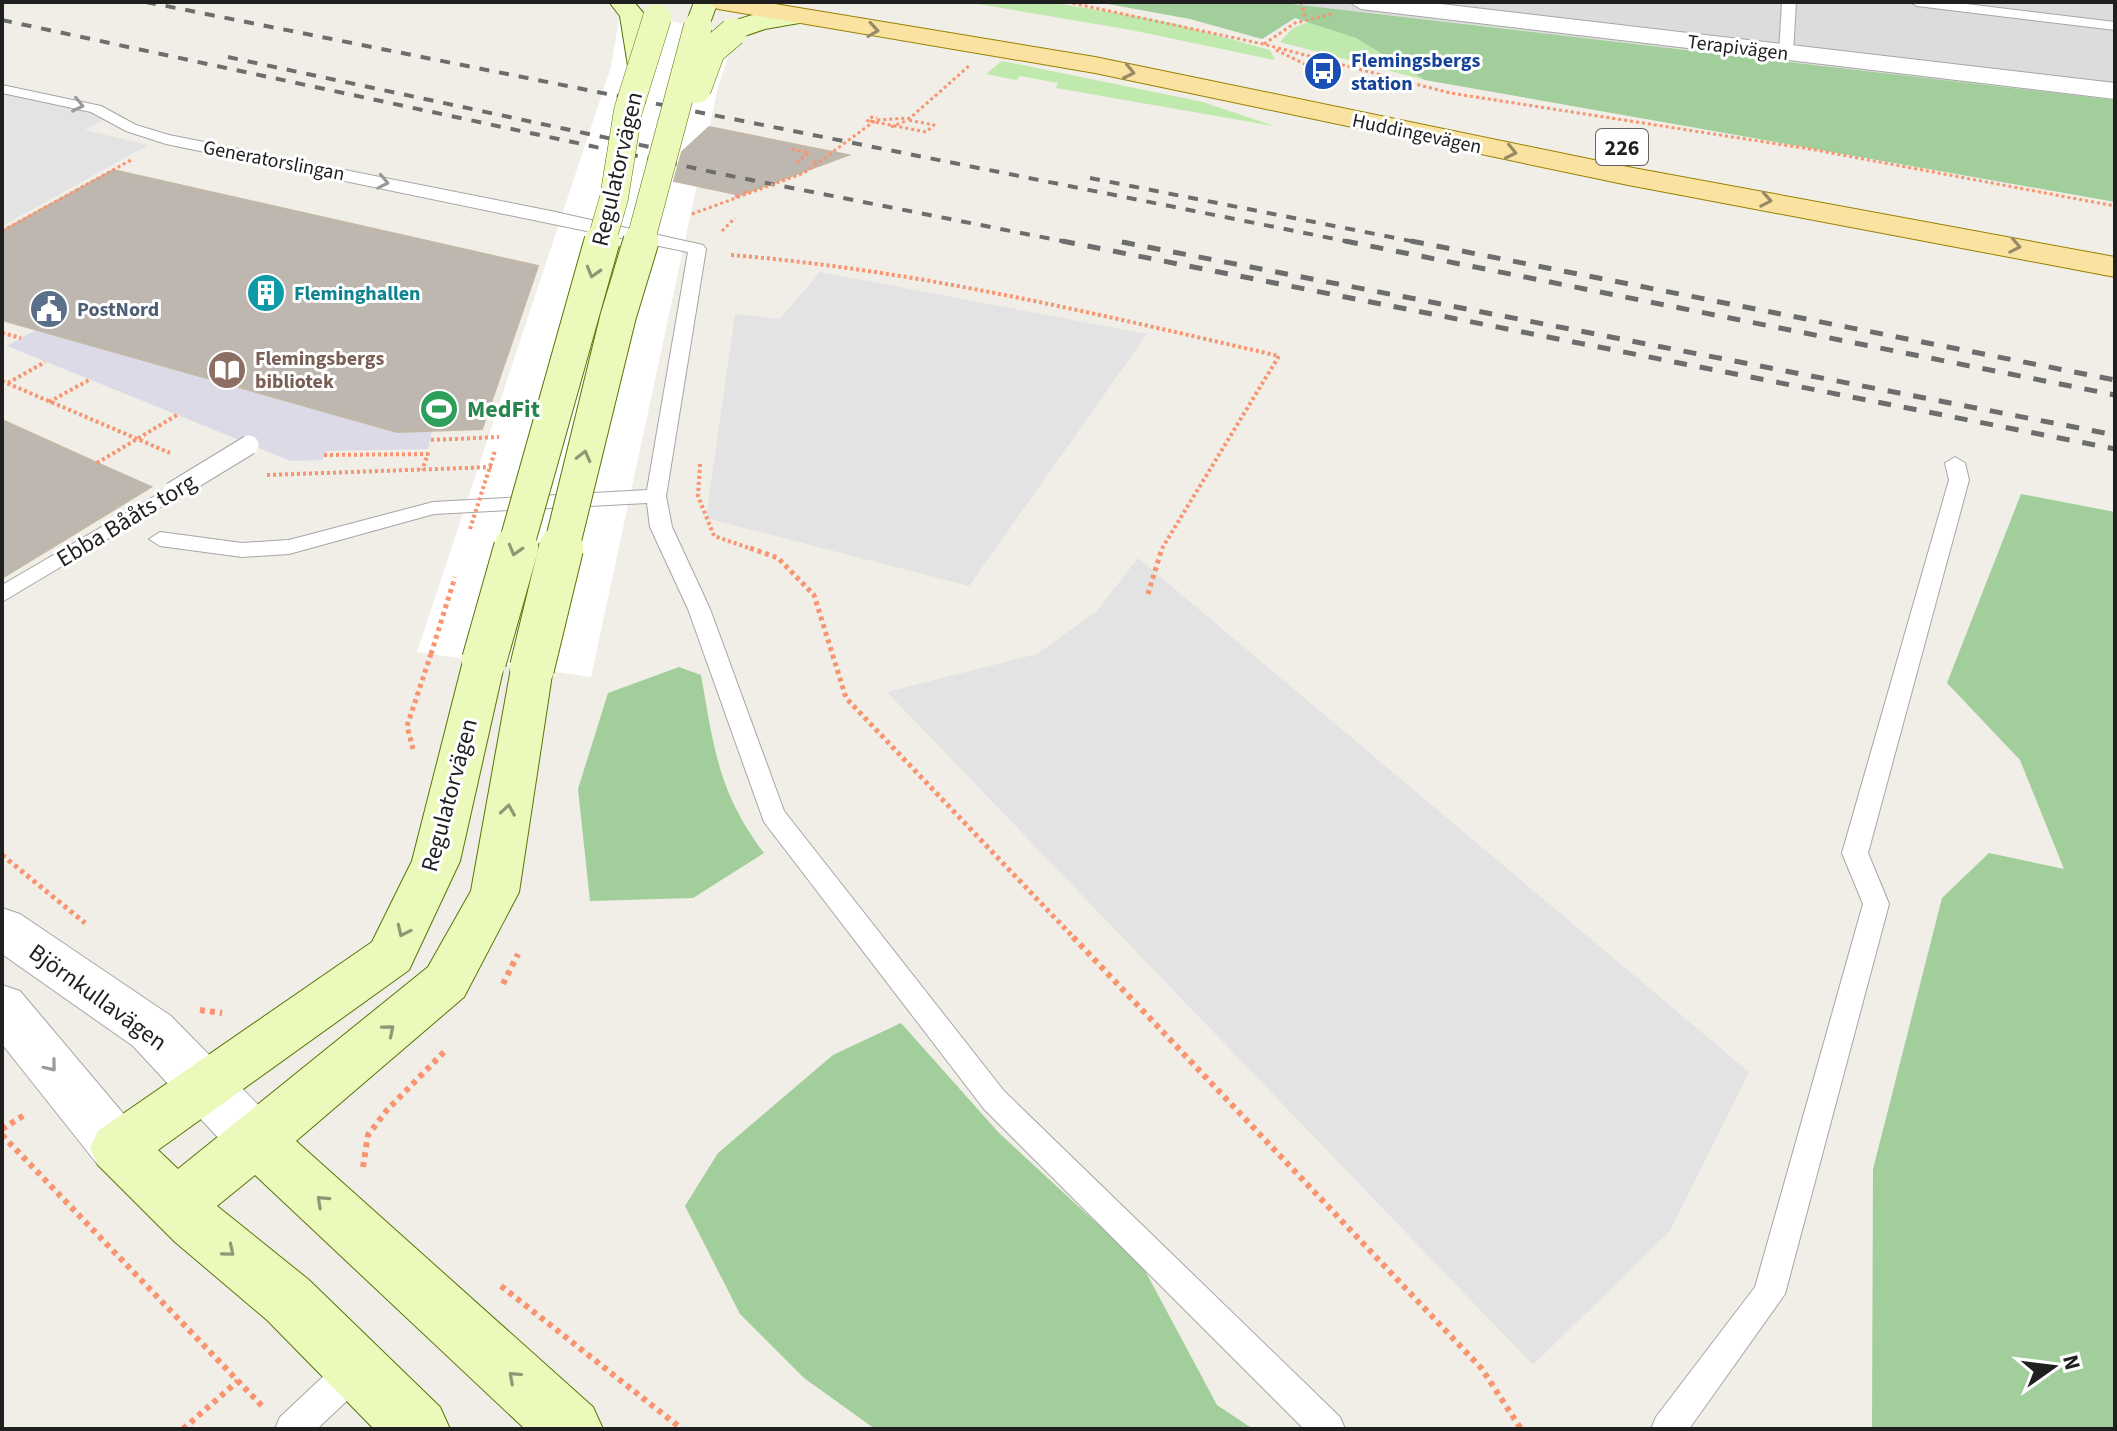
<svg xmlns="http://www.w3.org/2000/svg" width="2117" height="1431" viewBox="0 0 2117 1431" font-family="'Source Sans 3',sans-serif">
<rect width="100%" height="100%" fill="#f0eee6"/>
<!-- residential -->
<polygon fill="#dddcdc" points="1275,2 2115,2 2115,100 1775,60"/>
<!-- grass -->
<g fill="#c0e9ad">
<polygon points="966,2 1048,2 1111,12 1172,23 1270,50 1275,60 1131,30"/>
<polygon points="1310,21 1356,38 1425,80 1280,42 1293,28"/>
<polygon points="1002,61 1203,102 1274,126 1056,88 1058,83 1020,76 1016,80 986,74"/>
</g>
<!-- forest -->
<g fill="#a1ce9b">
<polygon points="1097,2 1275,2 2115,100 2115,202 1425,80 1356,38 1295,18 1262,39 1190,19"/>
<polygon points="2021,494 2115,512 2115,1429 1872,1429 1873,1169 1942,898 1989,853 2064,869 2020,760 1947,683"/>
<path d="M679 667 701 675C714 748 718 792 764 853L693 898 590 901 578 789 608 693Z"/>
<polygon points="901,1023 999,1133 1142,1265 1217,1405 1253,1429 875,1429 804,1378 740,1314 685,1206 718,1153 833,1055"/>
</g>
<!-- parking -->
<g fill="#e3e3e3">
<polygon points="2,92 108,117 85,130 148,145 2,226"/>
<polygon points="820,272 1147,334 969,586 706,518 735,314 780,319"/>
<polygon points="1138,558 1749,1072 1670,1231 1533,1365 887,692 1037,654 1097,611"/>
</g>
<!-- plaza -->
<polygon fill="#dcdae6" points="36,330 397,432 432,431 428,449 327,451 322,460 291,461 7,346"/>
<!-- pier -->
<polygon fill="#fff" points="620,13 733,32 733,44 718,87 591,677 417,652 611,67"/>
<!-- building -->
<g fill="#bdb7af" stroke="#c1b8a8" stroke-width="2">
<polygon points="709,127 848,155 740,195 674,181 682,152"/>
<polygon points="113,170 538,266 482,429 397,432 2,320 2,231"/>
<polygon points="2,420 97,463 151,487 2,578"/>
</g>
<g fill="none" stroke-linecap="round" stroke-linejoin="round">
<defs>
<g id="lane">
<polygon points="1782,2 1796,2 1793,53 1786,57 1779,53"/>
<polygon points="1910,2 1950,2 2115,22 2115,30 1917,6"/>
<polygon points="2,85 101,106 136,125 169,135 551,211 703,245 706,249 666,496 672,527 710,609 784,811 1004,1091 1340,1417 1345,1429 1304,1429 984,1109 764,822 688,609 650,527 647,503 434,514 289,554 242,557 160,546 149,539 160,532 242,543 289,540 433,502 647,490 688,252 166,144 126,131 91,112 2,93"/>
<polygon points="1955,457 1965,463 1969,480 1868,853 1889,904 1785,1294 1689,1429 1651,1429 1656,1417 1755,1287 1863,904 1842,853 1949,480 1945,463"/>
<polygon points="172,486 182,492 179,496 2,602 2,585"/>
<polygon points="357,1352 369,1356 374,1368 369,1380 317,1429 275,1429 280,1417 345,1356"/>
</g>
<g id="street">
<polygon points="1349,2 1424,2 2115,83 2115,99 1361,9"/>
<polygon points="2,908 20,914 171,1016 277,1124 285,1141 277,1158 257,1165 237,1158 133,1046 2,954"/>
<polygon points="2,985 20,991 138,1131 146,1148 138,1165 118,1173 98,1165 2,1044"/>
</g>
<g id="secondary">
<polygon points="609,2 634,2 645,15 654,66 650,72 632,72 628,66 620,16"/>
<polygon points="694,2 718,2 707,31 698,34 685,26"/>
<path d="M796 9 805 12 809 17 805 22 765 29 733 40 720 32C734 13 775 12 796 9Z"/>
<polygon points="484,647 499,651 505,661 460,861 409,970 158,1150 178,1169 428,967 471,891 511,668 517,658 532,654 547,658 553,668 519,892 464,997 296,1141 593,1407 603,1429 525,1429 255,1175 217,1206 309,1280 440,1407 450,1429 374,1429 267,1320 175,1242 98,1165 90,1148 98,1131 372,942 412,861 463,661 469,651"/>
</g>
<polygon id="primary" points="706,2 763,2 1095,57 1628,167 2115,257 2115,277 1628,185 1095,73 718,9"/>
</defs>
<!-- lane casing -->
<use href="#lane" stroke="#a6a6a6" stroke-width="2"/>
<!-- street casing -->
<use href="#street" stroke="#a6a6a6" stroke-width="2"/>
<!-- secondary casing -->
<use href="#secondary" stroke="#577607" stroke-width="2"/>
<!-- primary casing -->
<use href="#primary" stroke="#988002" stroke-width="2"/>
<!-- path-far3 -->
<g stroke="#f8946f" stroke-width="3" stroke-dasharray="3 3" stroke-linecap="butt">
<polyline points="1067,2 1263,44 1450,93 1810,149 2115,206"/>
<polyline points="1301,2 1305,14 1302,17"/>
<polyline points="1264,44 1295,23 1332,14"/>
<polyline points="1276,50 1315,69"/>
<polyline points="867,122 870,117 877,118"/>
<polyline points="891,127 908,120"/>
<polyline points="792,149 809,153 795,164"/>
<polyline points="813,162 818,163"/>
<polyline points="744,192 751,193"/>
<polyline points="735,196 741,197"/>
<polyline points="2,231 131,160"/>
<polyline points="722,231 735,218"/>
</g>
<!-- path-far2 -->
<g stroke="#f8946f" stroke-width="4" stroke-dasharray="3 3" stroke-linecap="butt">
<path d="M731 255C917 270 1097 314 1279 356L1161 550"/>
<polyline points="2,333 21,338"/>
<polyline points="2,381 170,453"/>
<polyline points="8,383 45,362"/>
<polyline points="49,402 89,380"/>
<polyline points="431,440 499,437"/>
<polyline points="324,455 428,454 422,470"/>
<polyline points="700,464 698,496 714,536 755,550"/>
<polyline points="267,475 493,467"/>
</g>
<!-- path-far1 -->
<g stroke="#f8946f" stroke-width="5" stroke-dasharray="4 4" stroke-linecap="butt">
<polyline points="750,548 778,558 814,595 846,698 1075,939"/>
<polyline points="1148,594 1162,548"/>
<polyline points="413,749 407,726 431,654"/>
<polyline points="2,855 85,923"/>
</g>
<!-- path -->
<g stroke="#f8946f" stroke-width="6" stroke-dasharray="5 5" stroke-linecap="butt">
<polyline points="1073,937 1482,1369 1521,1429"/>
<polyline points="503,984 518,954"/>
<polyline points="200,1010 222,1013"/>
<polyline points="2,1129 26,1114"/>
<polyline points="2,1135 262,1406"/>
<polyline points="363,1167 368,1135 387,1110 444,1052"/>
<polyline points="501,1286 682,1429"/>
<polyline points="183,1429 238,1381"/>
</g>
<!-- lane -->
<use href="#lane" fill="#fff" fill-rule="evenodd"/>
<!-- street -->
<use href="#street" fill="#fff" fill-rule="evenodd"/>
<!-- secondary -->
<use href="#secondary" fill="#ebf9bb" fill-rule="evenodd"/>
<!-- primary -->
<use href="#primary" fill="#fae3a0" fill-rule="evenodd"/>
<!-- rail-far1 -->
<g stroke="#6d6d6d" stroke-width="4" stroke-dasharray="10 10" stroke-linecap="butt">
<polyline points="146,2 1355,243"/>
<polyline points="2,20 736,177 1072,243"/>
<polyline points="228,57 678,153"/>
<polyline points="1090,178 1421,243"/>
<polyline points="1122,242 1129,243"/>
</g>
<!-- rail -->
<g stroke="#6d6d6d" stroke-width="5" stroke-dasharray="13 13" stroke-linecap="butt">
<polyline points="1062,241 2115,449"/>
<polyline points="1345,241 2115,395"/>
<polyline points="1411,241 2115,380"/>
<polyline points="1122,242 2115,435"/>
</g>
<defs>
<polyline id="lane-bridge" points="172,492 249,445"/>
<g id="secondary-bridge-far2">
<polyline points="697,89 711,51 733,32"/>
<polyline points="601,243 614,198 628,111 657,18"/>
<polyline points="640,243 698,26"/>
</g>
<g id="secondary-bridge-far1">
<polyline points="515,550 602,241"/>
<polyline points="561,550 618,317 641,241"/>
</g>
<g id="secondary-bridge">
<polyline points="484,661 516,548"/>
<polyline points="532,668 561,548"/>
</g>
</defs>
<!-- lane-bridge casing -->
<use href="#lane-bridge" stroke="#a6a6a6" stroke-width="21" stroke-linecap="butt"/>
<!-- secondary-bridge-far2 casing -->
<use href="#secondary-bridge-far2" stroke="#577607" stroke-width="29" stroke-linecap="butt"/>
<!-- secondary-bridge-far1 casing -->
<use href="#secondary-bridge-far1" stroke="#577607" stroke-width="37" stroke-linecap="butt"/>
<!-- secondary-bridge casing -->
<use href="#secondary-bridge" stroke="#577607" stroke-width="46" stroke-linecap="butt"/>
<!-- path-bridge-far2 -->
<g stroke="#f8946f" stroke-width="3" stroke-dasharray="3 3" stroke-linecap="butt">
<polyline points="870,121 926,132 934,125 908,120"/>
<polyline points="692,214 804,173 876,120 910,118 969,66"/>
</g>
<!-- path-bridge-far1 -->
<g stroke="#f8946f" stroke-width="4" stroke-dasharray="3 3" stroke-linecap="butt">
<polyline points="97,463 177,415"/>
<polyline points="470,529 495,451"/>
</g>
<!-- path-bridge -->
<polyline stroke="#f8946f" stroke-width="5" stroke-dasharray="4 4" stroke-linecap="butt" points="431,654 455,577"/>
<!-- lane-bridge -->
<use href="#lane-bridge" stroke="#fff" stroke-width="19"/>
<!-- secondary-bridge-far2 -->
<use href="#secondary-bridge-far2" stroke="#ebf9bb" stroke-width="28"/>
<!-- secondary-bridge-far1 -->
<use href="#secondary-bridge-far1" stroke="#ebf9bb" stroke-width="35"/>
<!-- secondary-bridge -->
<use href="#secondary-bridge" stroke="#ebf9bb" stroke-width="44"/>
</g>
<!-- one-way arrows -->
<defs><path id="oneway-chevron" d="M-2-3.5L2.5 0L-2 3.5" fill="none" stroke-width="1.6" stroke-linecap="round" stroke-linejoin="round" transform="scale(2)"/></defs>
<g stroke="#978b66">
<use href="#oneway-chevron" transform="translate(873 30) rotate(9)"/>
<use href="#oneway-chevron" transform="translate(1129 72) rotate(12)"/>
<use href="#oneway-chevron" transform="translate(1511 152) rotate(12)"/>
<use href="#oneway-chevron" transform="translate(1766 200) rotate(10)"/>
<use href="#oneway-chevron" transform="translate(2015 246) rotate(11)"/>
</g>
<g stroke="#9a9a9a">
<use href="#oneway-chevron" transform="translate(78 105) rotate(12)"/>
<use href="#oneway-chevron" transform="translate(383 182) rotate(11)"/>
<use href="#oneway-chevron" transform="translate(51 1066) rotate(51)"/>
</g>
<g stroke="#8f9775">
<use href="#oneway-chevron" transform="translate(593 272) rotate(106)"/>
<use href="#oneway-chevron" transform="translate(584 456) rotate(-76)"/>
<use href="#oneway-chevron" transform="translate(515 550) rotate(106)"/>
<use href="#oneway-chevron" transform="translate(508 810) rotate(-81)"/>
<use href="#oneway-chevron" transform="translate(403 931) rotate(115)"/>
<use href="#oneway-chevron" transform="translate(389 1030) rotate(-40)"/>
<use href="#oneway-chevron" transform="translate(322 1201) rotate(-137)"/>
<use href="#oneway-chevron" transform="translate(229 1251) rotate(40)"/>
<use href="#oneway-chevron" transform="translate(514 1377) rotate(-138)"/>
</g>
<!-- icons -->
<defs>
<symbol id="bus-disc" viewBox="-11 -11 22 22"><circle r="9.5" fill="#1a4fb4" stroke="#fff"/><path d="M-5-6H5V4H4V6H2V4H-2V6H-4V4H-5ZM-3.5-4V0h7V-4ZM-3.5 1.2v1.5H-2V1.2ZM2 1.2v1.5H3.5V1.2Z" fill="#fff"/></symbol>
<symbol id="building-disc" viewBox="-11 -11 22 22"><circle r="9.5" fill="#0f9aa8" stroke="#fff"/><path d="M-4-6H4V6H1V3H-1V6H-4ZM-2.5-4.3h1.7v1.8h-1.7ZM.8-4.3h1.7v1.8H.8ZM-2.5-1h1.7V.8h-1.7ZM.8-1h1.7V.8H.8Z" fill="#fff"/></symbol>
<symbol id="civic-disc" viewBox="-11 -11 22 22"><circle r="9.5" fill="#5c6f8a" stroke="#fff"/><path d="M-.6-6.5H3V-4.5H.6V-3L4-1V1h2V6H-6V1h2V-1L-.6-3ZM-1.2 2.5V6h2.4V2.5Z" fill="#fff"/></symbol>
<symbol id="library-disc" viewBox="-11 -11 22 22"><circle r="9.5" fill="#8d6e63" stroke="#fff"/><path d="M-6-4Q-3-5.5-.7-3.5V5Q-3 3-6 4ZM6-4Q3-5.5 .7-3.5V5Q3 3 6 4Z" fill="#fff"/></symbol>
<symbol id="stadium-disc" viewBox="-11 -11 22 22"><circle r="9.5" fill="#2e9e5b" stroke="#fff"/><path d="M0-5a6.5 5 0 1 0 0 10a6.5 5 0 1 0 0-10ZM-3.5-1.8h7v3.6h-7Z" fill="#fff"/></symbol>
</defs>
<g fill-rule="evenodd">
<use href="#bus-disc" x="1301" y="49" width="44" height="44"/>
<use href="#building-disc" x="244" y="271" width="44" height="44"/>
<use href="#civic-disc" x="27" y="287" width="44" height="44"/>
<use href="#library-disc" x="205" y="348" width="44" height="44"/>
<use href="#stadium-disc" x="417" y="387" width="44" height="44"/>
</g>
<g text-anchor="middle" stroke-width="6" stroke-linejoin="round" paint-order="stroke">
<!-- far-street labels -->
<g font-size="20" fill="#1f1f1f" stroke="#fff">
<text transform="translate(1738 47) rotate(7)" y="7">Terapivägen</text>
<text transform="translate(1417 133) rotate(12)" y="7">Huddingevägen</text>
<text transform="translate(274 160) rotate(11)" y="7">Generatorslingan</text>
</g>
<!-- far-transit labels -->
<g font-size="20" font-weight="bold" fill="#164399" stroke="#fff" text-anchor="start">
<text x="1351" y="67">Flemingsbergs<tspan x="1351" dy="23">station</tspan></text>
</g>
<!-- far-culture labels -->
<g font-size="20" font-weight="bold" fill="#0d838f" stroke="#fff" text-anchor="start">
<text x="294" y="300">Fleminghallen</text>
</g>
<!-- far-service labels -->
<g font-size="20" font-weight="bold" fill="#4e5e75" stroke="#fff" text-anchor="start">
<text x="77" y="316">PostNord</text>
</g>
<!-- far-education labels -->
<g font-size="20" font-weight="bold" fill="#785e54" stroke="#fff" text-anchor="start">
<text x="255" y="365">Flemingsbergs<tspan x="255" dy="23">bibliotek</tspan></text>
</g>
<!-- shield labels -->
<rect fill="#fff" stroke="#626262" stroke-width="2" x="1596" y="129" width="52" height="36" rx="6"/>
<g font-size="22" font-weight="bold" fill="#1f1f1f">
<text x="1622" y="155">226</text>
</g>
<!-- street labels -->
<g font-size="24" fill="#1f1f1f" stroke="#fff">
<text transform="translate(617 169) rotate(-77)" y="8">Regulatorvägen</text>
<text transform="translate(126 520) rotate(-31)" y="8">Ebba Bååts torg</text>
<text transform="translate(449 795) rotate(-75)" y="8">Regulatorvägen</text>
<text transform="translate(98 997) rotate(36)" y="8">Björnkullavägen</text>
</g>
<!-- leisure labels -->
<g font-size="24" font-weight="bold" fill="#27864d" stroke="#fff" text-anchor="start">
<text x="467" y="417">MedFit</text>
</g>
</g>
<!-- border -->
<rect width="2117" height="1431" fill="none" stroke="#1f1f1f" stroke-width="8"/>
<!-- north arrow -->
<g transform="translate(2053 1367) rotate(76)" stroke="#ffffff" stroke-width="6" paint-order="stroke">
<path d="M0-6L14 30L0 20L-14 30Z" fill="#1f1f1f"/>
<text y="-12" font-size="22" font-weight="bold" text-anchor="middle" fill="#1f1f1f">N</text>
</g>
</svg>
